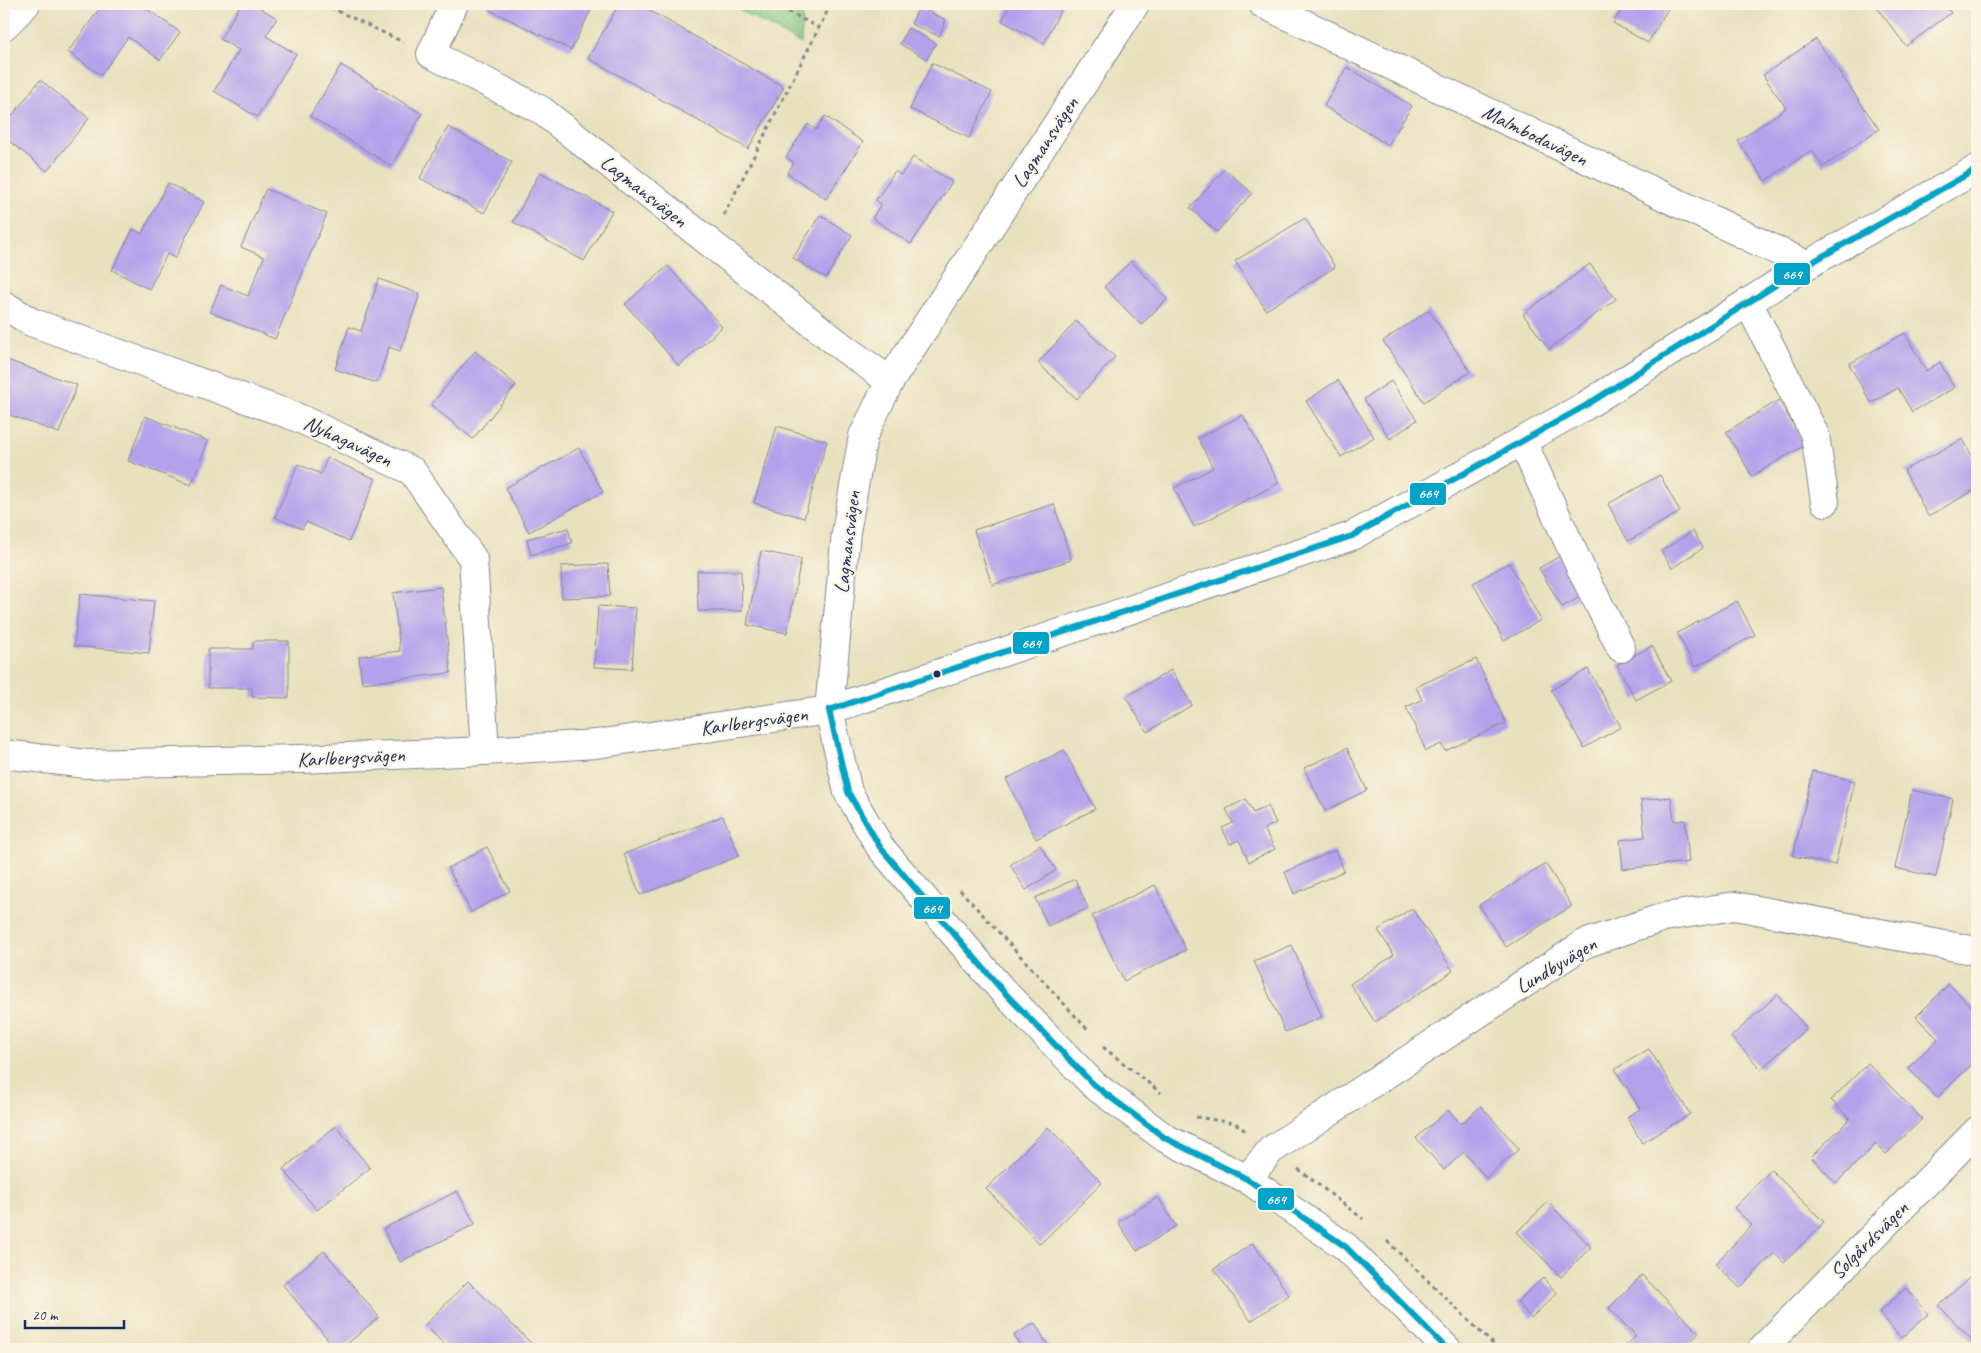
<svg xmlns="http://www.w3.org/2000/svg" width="1981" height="1353" viewBox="0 0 1981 1353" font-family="Caveat,sans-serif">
<defs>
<pattern id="park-dots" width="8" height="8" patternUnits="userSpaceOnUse" patternTransform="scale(1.25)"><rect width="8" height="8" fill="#84c67f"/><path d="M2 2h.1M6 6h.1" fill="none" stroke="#6ba16b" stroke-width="1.8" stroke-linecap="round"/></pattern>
</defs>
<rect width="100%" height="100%" fill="#fcf5e5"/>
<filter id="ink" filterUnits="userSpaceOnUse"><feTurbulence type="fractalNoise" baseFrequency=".02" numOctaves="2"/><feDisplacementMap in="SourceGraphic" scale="10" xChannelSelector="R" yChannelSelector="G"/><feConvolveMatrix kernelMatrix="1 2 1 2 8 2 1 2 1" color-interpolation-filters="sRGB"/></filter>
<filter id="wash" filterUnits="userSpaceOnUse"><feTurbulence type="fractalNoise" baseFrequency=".0096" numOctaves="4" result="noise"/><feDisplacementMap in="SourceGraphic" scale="20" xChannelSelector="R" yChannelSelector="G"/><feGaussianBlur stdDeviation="1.12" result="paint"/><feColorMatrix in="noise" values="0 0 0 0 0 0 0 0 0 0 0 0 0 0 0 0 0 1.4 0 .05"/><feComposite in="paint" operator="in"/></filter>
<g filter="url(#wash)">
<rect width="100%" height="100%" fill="#e8e1be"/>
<!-- park -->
<polygon fill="url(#park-dots)" stroke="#507a6e" points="728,4 806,4 803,11 801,44"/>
<g id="blocks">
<!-- building -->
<g fill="#b3a2eb">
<polygon points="103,4 140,4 180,32 160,60 128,37 101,75 68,52"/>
<polygon points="241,4 253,4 277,18 266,36 296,54 257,117 214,91 239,50 220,39"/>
<polygon points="491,4 594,4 571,50 488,9"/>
<polygon points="619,4 638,4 784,87 748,149 588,58"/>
<polygon points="1010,4 1064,4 1044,43 1002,21"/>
<polygon points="1625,4 1669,4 1670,5 1648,43 1613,23"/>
<polygon points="1874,4 1944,4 1951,13 1906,46"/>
<polygon points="919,7 946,20 939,36 911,24"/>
<polygon points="908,28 936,43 927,59 900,44"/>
<polygon points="1816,39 1879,129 1823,167 1812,150 1765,181 1738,141 1786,108 1763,75"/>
<polygon points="932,63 992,92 969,138 910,109"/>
<polygon points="341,65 422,114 391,166 310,116"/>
<polygon points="1347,67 1412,106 1388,145 1324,106"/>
<polygon points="40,80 89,118 47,171 4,137 4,126"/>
<polygon points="825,116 863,142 826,199 787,173 794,163 786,157 808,124 816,130"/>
<polygon points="448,127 512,162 484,213 420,178"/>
<polygon points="913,157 952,182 911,244 872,218 881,204 876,200 895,171 901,175"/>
<polygon points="1225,169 1252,193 1217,232 1190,208"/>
<polygon points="540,172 612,211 584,261 513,222"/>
<polygon points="168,183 204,202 175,258 167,254 149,289 112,270 133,229 142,234"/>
<polygon points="266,189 327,214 275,339 210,312 221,285 248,296 264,257 241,247"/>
<polygon points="820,215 852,235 826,278 793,258"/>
<polygon points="1305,218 1335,267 1266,310 1235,261"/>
<polygon points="1131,261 1167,299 1141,325 1104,287"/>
<polygon points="1590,264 1616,299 1549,349 1523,314"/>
<polygon points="668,266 722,327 679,366 625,304"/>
<polygon points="379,279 420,294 400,351 389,347 377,383 335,369 349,327 361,331"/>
<polygon points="1429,310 1470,372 1424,402 1383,341"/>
<polygon points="1076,321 1115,357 1077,399 1038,363"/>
<polygon points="1905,333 1926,371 1940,362 1954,388 1912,412 1898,388 1871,403 1849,364"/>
<polygon points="475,351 516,385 473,439 431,405"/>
<polygon points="7,360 77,385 59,433 4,413 4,369"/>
<polygon points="1338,380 1374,437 1341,457 1306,401"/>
<polygon points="1391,381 1417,420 1390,439 1364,399"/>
<polygon points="1779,400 1805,445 1752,476 1726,432"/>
<polygon points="1243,415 1279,483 1194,527 1174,488 1213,468 1198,438"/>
<polygon points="145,416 208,441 191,485 128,461"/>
<polygon points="777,426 827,441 804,518 754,503"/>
<polygon points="1963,439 1977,466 1977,489 1928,516 1904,470"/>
<polygon points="579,448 603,492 529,532 505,488"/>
<polygon points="327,458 376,479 349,541 306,522 302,529 275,517 298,464 321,474"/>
<polygon points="1660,475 1680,512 1628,541 1608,504"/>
<polygon points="1054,504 1071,560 992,585 974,530"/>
<polygon points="568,528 572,543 531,555 527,539"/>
<polygon points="1693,531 1703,548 1672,568 1661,551"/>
<polygon points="761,551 801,559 787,633 747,625"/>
<polygon points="1562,555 1584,595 1562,607 1539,568"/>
<polygon points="1509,563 1541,620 1504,641 1473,583"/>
<polygon points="608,564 610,596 562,598 561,566"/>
<polygon points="697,571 741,571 742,611 698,611"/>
<polygon points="441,587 451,673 362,683 359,656 400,651 393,593"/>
<polygon points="80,594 154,601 149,653 74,646"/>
<polygon points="1737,601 1755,635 1695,667 1677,633"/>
<polygon points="598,606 636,608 632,669 594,667"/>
<polygon points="253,641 289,641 289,698 252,697 252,688 208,688 208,649 253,649"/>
<polygon points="1652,646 1671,681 1636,700 1617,665"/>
<polygon points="1476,659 1506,723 1445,751 1441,744 1426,751 1406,707 1422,700 1416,687"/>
<polygon points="1588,669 1621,727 1584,748 1551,690"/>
<polygon points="1171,670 1192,705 1147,732 1126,697"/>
<polygon points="1347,748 1367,790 1325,811 1304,768"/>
<polygon points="1064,750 1095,809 1036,839 1006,779"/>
<polygon points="1813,771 1855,781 1835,865 1793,856"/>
<polygon points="1912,790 1953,799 1936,877 1895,868"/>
<polygon points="1671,797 1674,821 1685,820 1689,862 1623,869 1620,840 1645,837 1641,800"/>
<polygon points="1246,799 1253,813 1268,806 1276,823 1264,829 1275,849 1249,862 1239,840 1230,844 1222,828 1233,823 1226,809"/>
<polygon points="723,816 739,856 640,895 624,854"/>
<polygon points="1040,845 1056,870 1026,890 1010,865"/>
<polygon points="487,847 510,891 471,912 448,868"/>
<polygon points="1335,850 1344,871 1294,894 1285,872"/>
<polygon points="1546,864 1572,906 1506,947 1479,905"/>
<polygon points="1075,879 1088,908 1048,926 1035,898"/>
<polygon points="1155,885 1186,950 1124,981 1092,916"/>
<polygon points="1412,908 1453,971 1375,1022 1350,984 1394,955 1378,930"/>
<polygon points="1292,945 1322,1017 1285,1032 1254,961"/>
<polygon points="1949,984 1972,1007 1977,1002 1977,1059 1937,1098 1908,1068 1938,1039 1916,1017"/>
<polygon points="1777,995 1807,1028 1761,1069 1731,1037"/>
<polygon points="1649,1049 1690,1114 1642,1143 1627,1117 1640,1109 1615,1069"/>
<polygon points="1868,1063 1922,1119 1886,1154 1876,1144 1836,1183 1811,1157 1850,1119 1831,1100"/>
<polygon points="1481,1106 1519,1149 1486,1178 1464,1152 1444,1170 1416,1138 1448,1110 1461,1124"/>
<polygon points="336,1126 370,1168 317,1210 283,1169"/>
<polygon points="1048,1127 1102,1183 1040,1244 986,1189"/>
<polygon points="1771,1170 1824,1222 1784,1263 1774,1253 1740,1288 1715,1264 1752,1225 1734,1208"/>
<polygon points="457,1191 475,1224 400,1262 383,1229"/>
<polygon points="1158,1197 1176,1226 1137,1251 1118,1222"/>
<polygon points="1548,1202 1591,1247 1561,1277 1517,1232"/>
<polygon points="1253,1243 1289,1295 1251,1321 1214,1269"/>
<polygon points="324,1251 379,1317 341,1349 336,1349 283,1285"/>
<polygon points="1642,1275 1699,1333 1683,1349 1622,1349 1636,1336 1609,1308"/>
<polygon points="1971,1275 1977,1281 1977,1345 1939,1306"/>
<polygon points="1543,1278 1557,1293 1531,1318 1517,1302"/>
<polygon points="468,1281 537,1349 449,1349 425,1325"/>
<polygon points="1906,1288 1928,1314 1901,1338 1879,1312"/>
<polygon points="1035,1323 1050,1349 1022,1349 1014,1335"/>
</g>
</g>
</g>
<g filter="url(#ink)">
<use href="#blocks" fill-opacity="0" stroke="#82888e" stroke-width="1"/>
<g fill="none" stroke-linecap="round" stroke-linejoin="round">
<defs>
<g id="minor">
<polyline points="454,4 431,54 541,110 845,349 890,381"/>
<polyline points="1135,4 890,381 863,436 846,532 829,710 848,792 880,847 1002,990 1094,1085 1165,1138 1247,1179 1346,1247 1447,1349"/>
<polyline points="1263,4 1807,265"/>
<polyline points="4,26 26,4"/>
<polyline points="1748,302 1815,435 1825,502"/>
<polyline points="4,305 31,322 294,416 412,471 473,559 485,751"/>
<polyline points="1522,441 1581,569 1621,648"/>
<polyline points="1247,1179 1271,1150 1584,944 1664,917 1735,906 1977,951"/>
<polyline points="1762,1349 1977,1131"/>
</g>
<polyline id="tertiary" points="4,754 86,764 300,759 485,751 596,744 829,710 1352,536 1585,406 1807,265 1977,169"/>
</defs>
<!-- minor casing -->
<use href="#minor" stroke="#82888e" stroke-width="30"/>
<!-- tertiary casing -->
<use href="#tertiary" stroke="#82888e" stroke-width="30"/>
<!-- path -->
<g stroke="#82888e" stroke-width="3" stroke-dasharray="4 4" stroke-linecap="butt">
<polyline points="323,4 403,42"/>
<polyline points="774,4 819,28"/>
<polyline points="724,215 831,4"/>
<polyline points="960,890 1089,1031"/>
<polyline points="1103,1047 1161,1093"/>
<polyline points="1196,1117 1235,1123 1247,1132"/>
<polyline points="1298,1169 1363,1219"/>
<polyline points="1387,1241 1498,1349"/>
</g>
<!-- minor -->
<use href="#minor" stroke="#fff" stroke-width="28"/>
<!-- tertiary -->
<use href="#tertiary" stroke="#fff" stroke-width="28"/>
<defs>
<g id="bus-1">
<polyline points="829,710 1352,536 1585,406 1807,265 1977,169"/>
<polyline points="829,710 848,792 880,847 1002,990 1094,1085 1165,1138 1247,1179 1346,1247 1447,1349"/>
</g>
</defs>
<!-- bus-1 casing -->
<use href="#bus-1" stroke="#fcf5e5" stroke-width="10"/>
<!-- bus-1 -->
<use href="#bus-1" stroke="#01a3c8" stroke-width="6"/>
</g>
</g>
<!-- markers -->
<circle fill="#1b2f5e" stroke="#fcf5e5" stroke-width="2" cx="937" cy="674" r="4.5"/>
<g text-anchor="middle" stroke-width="4" stroke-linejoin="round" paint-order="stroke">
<!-- street labels -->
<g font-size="21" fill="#1b2f5e" stroke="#fcf5e5">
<text transform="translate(1535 135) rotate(26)" y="7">Malmbodavägen</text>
<text transform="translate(1045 142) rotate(-57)" y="7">Lagmansvägen</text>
<text transform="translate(644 191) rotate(38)" y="7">Lagmansvägen</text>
<text transform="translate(348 441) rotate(25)" y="7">Nyhagavägen</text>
<text transform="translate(847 542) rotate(-83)" y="7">Lagmansvägen</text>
<text transform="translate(754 721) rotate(-8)" y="7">Karlbergsvägen</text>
<text transform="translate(351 757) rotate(-3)" y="7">Karlbergsvägen</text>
<text transform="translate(1556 965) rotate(-31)" y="7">Lundbyvägen</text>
<text transform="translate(1869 1240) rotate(-45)" y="7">Solgårdsvägen</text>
</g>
</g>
<g stroke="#fcf5e5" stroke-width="2">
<rect x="1773" y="262" width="38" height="24" rx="5" fill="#01a3c8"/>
<rect x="1409" y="482" width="38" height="24" rx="5" fill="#01a3c8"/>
<rect x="1012" y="631" width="38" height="24" rx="5" fill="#01a3c8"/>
<rect x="913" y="896" width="38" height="24" rx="5" fill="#01a3c8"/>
<rect x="1257" y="1187" width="38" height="24" rx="5" fill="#01a3c8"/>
</g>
<g font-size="14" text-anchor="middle" font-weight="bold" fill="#fff">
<text x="1792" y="279">664</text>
<text x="1428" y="498">664</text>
<text x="1031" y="648">664</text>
<text x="932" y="913">664</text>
<text x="1276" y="1204">664</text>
</g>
<!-- margin -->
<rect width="1981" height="1353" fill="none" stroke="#fcf5e5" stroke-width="20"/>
<!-- scale -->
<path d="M25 1320v8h99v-8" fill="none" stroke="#1b2f5e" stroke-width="2.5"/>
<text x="32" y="1320" font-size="15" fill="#1b2f5e" stroke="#fcf5e5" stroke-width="4" paint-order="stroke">20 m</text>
</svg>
